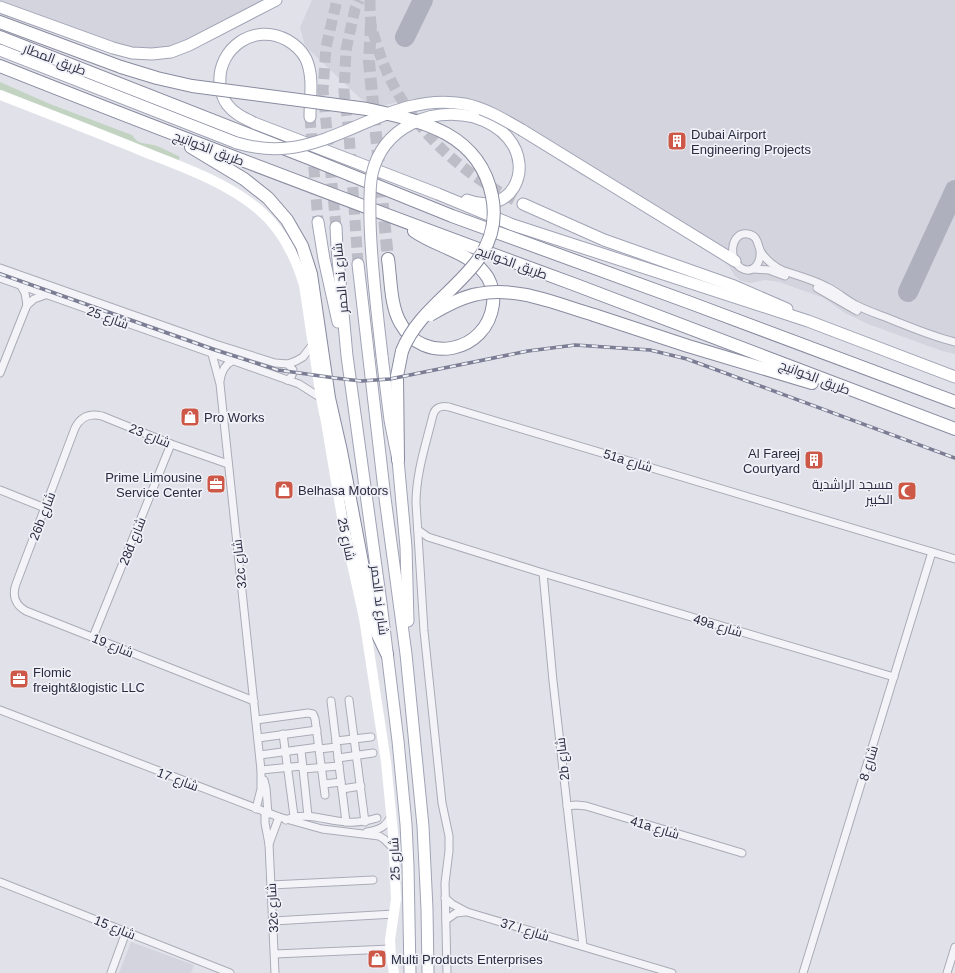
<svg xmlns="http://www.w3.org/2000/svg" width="955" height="973" viewBox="0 0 955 973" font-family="Arial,Cairo,sans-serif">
<rect width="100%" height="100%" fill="#e1e2e9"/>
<!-- built -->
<g fill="#d3d4de">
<polygon points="0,0 267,0 192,41 167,49 135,49 93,39 84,31 77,33 0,6"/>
<polygon points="312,0 955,0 955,354 942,351 868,324 845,313 824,298 779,282 765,280 750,283 741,281 735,276 728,265 719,258 601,185 586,178 507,128 482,114 431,98 412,99 381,106 365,102 361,99 305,46 300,27"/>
<polygon points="131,942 194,965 191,973 119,973"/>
</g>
<!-- green -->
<path fill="#c2d3c2" d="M0 82 50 104 132 135C138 145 145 143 154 145 163 148 172 153 180 157L177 163 0 93Z"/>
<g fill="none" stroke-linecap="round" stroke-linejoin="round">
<!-- taxiway -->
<g stroke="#aeb0be" stroke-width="20">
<polyline points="405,37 423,0"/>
<polyline points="908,292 955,190"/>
</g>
<!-- primary-tunnel -->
<g stroke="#bcbdc7" stroke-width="11" stroke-dasharray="11 5.5" stroke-linecap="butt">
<path d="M370 0C370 8 370 17 371 24 372 31 375 38 377 45 399 118 455 172 523 204"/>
<polyline points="310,117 318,222"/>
<polyline points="336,227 323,90 326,47 337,0"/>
<polyline points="358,264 349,134 344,92 346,50 355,9 359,0"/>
</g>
<!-- highway-tunnel -->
<polyline stroke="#bcbdc7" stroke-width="12" stroke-dasharray="12 6" stroke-linecap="butt" points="371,24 369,62 388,259"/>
<defs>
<g id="street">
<path d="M760 251C761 262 754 275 741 268 728 260 730 231 748 234 759 236 757 245 761 252 766 260 776 268 784 271 799 276 814 280 827 287 838 292 847 301 858 306 870 312 883 316 895 321 915 329 934 337 955 342"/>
<polyline points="0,268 215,344 275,363 288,364 296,361 303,357 313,344"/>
<polyline points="753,269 769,270 785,276"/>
<polyline points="0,278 299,384 321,398"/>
<polyline points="21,286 25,293 27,305"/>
<polyline points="817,288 857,311"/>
<polyline points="212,354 220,384 261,770 261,789 256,809"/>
<polyline points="0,373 27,305 34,299 45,295"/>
<path d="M287 380C291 378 293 376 293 370L288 364"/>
<path d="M220 381C221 374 224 365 232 361"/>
<path d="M228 464 171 444 102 416C90 413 81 416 75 428L16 584C12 595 15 605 26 611L254 701"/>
<polyline points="0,490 45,508"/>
<polyline points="418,530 428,537 543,573 894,677"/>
<polyline points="543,573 553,681 583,946"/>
<polyline points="93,637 171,444"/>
<polyline points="349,700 365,822"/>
<polyline points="331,701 346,822"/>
<polyline points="0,710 279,817 322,829 379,836 384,839 394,849"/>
<polyline points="256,720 308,713 313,714 315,719 325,795"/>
<polyline points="283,734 294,816"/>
<polyline points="258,738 317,730"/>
<polyline points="336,741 371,737"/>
<polyline points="319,749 337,747"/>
<polyline points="301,750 308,816"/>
<polyline points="260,755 319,747"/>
<polyline points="338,758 373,753"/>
<polyline points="303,769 339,766"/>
<polyline points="261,770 302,766"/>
<polyline points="264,780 266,788 268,814"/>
<polyline points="324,784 341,782"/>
<polyline points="342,789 361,786"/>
<polyline points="567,806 576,805 586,806 742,853"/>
<polyline points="265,812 265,823 269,844 275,973"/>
<path d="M286 820C306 811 326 821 347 822 357 823 367 821 377 818"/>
<path d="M367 832C379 830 386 827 391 816"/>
<polyline points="269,844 279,817"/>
<polyline points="0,882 230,973"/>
<polyline points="271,885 373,880"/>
<polyline points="445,898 452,904 467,912 672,973"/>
<polyline points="446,920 456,913 465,912"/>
<polyline points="273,921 394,914"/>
<polyline points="275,954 390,949"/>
<polyline points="111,973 126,932"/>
<path d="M447 973 445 883 449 851V836L442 803 424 631 416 503C416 473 426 444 433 415 435 408 441 405 449 407L955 559"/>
<polyline points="803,973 932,552"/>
<polyline points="947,973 955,947"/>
</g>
<g id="primary">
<polyline points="0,7 113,48 132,53 152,54 171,52 189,45 276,0"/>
<polyline points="0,50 237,143"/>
<path d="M310 117C310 98 314 77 306 59 302 51 294 44 287 40 255 22 217 48 220 84 221 90 222 98 227 104 233 113 244 118 254 123L438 194 513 225 808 321 955 377"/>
<polyline points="522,130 735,261"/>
<path d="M467 200C510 217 535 170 508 138 499 127 487 121 474 117"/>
<polyline points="523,204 604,240 734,286 787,309"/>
<polyline points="318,222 324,259 338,322"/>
<polyline points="336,227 337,248 347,356 381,603 398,741 406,824 408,866 410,973"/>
<polyline points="358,264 385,498 406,654 423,826 427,909 428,973"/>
<polyline points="382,356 390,420 398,460 406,547 408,621"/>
</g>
<g id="highway">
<polyline points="0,22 121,67"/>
<polyline points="0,37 311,159 452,216 688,302 955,402"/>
<path d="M0 66C191 142 383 214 576 285 703 332 828 382 955 429"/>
<polyline points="191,147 244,179 268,198 287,220 302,246 311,274 329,398 341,451 371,610 377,633 387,654"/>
<path d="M388 259C391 279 390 306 401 324 423 365 487 353 493 304 494 296 492 285 488 278 472 252 438 248 414 231"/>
<polyline points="594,315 688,346 812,383"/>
<polyline points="398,460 397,376 402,351"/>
</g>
</defs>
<!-- street casing -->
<use href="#street" stroke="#aaabb7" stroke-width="9"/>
<!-- primary casing -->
<use href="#primary" stroke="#a0a3b5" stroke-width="13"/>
<!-- highway casing -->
<use href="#highway" stroke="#888ba0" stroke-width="14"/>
<!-- street -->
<use href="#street" stroke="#f4f4f8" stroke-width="7"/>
<!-- secondary -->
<path stroke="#fff" stroke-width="10" d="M0 95C49 114 98 133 147 153 183 167 227 183 258 209 282 229 295 255 304 285L321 398 326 422 343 523 364 618 386 762 393 833 396 899 390 940 391 956 394 973"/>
<!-- primary -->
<use href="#primary" stroke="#fff" stroke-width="11"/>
<!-- highway -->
<use href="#highway" stroke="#fff" stroke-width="12"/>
<defs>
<polyline id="rail" points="0,274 215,350 278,370 335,378 361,381 390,379 528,351 575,345 650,350 687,359 955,458"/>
</defs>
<!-- rail casing -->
<use href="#rail" stroke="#7a7d93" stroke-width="3.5"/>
<!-- rail -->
<use href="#rail" stroke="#f0f1f7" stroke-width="2" stroke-dasharray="6" stroke-linecap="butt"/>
<defs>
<g id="primary-bridge">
<path d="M237 143C254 148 271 150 288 148 349 141 398 92 464 104 485 108 503 119 522 130"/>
<path d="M382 356C377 311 371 265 370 220 370 205 369 189 372 174 383 127 430 107 474 117"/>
</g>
<g id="highway-bridge">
<path d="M121 67 157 78 192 86 367 109C421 121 479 132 492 196 497 220 491 242 477 261 453 293 417 313 402 351"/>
<path d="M430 315C445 306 461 297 478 294 517 286 556 304 594 315"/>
</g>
</defs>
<!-- primary-bridge casing -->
<use href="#primary-bridge" stroke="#a0a3b5" stroke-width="13" stroke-linecap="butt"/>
<!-- highway-bridge casing -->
<use href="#highway-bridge" stroke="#888ba0" stroke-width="14" stroke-linecap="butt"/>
<!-- primary-bridge -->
<use href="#primary-bridge" stroke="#fff" stroke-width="11"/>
<!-- highway-bridge -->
<use href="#highway-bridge" stroke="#fff" stroke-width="12"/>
</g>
<!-- icons -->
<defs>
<symbol id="building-square" viewBox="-11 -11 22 22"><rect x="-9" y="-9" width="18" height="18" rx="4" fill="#cd5847" stroke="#f0f1f7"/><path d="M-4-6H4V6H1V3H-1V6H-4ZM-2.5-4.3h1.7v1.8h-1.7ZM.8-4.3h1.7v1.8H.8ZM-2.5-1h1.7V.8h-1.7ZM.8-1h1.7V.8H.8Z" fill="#fff"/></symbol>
<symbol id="shop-square" viewBox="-11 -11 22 22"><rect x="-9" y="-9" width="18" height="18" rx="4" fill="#cd5847" stroke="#f0f1f7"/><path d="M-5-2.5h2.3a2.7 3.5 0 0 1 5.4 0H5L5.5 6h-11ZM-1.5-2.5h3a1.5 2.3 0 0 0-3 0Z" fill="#fff"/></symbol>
<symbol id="office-square" viewBox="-11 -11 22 22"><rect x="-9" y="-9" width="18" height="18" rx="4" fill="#cd5847" stroke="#f0f1f7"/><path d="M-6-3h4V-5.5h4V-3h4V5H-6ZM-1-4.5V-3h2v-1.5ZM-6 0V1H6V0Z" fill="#fff"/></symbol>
<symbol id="mosque-square" viewBox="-11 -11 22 22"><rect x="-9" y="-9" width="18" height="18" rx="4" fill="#cd5847" stroke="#f0f1f7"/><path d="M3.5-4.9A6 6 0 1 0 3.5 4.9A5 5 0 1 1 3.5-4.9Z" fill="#fff"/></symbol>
</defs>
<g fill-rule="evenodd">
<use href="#building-square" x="666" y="130" width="22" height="22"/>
<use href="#shop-square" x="179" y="406" width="22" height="22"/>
<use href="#building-square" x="803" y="449" width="22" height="22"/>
<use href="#office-square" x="205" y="473" width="22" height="22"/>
<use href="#shop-square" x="273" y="479" width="22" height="22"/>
<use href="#mosque-square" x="896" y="480" width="22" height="22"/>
<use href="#office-square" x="8" y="668" width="22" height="22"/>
<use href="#shop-square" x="366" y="948" width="22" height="22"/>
</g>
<g text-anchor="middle" stroke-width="3.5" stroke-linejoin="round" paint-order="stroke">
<!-- street labels -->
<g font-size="13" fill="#292b41" stroke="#f0f1f7">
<text transform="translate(55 59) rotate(21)" y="5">طريق المطار</text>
<text transform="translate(209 148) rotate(21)" y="5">طريق الخوانيج</text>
<text transform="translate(512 262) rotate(20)" y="5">طريق الخوانيج</text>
<text transform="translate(340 278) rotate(-95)" y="5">شارع ند الحمر</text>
<text transform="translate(108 317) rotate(20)" y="5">شارع 25</text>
<text transform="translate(815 377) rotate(21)" y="5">طريق الخوانيج</text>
<text transform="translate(150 435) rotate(22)" y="5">شارع 23</text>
<text transform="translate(628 460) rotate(17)" y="5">51a شارع</text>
<text transform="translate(42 516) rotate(-69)" y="5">26b شارع</text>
<text transform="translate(347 539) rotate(78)" y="5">شارع 25</text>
<text transform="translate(132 541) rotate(-68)" y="5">28d شارع</text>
<text transform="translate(239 564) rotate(-96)" y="5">32c شارع</text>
<text transform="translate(380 600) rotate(83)" y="5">شارع ند الحمر</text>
<text transform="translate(718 625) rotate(17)" y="5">49a شارع</text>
<text transform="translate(113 645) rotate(22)" y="5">شارع 19</text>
<text transform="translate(562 759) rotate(-96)" y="5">2b شارع</text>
<text transform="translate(868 763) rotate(-73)" y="5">شارع 8</text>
<text transform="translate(178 779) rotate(21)" y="5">شارع 17</text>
<text transform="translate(655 827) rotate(17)" y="5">41a شارع</text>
<text transform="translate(394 859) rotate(-92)" y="5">شارع 25</text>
<text transform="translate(272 908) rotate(-93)" y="5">32c شارع</text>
<text transform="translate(115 927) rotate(22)" y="5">شارع 15</text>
<text transform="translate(525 929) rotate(17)" y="5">شارع ا 37</text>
</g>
<!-- poi labels -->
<g font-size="13" fill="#292b41" stroke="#f0f1f7" text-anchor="start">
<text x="691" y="139">Dubai Airport<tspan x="691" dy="15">Engineering Projects</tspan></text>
<text x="204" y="422">Pro Works</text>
<text x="800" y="458" text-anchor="end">Al Fareej<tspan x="800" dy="15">Courtyard</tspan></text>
<text x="202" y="482" text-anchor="end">Prime Limousine<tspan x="202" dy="15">Service Center</tspan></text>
<text x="893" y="489" text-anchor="end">مسجد الراشدية<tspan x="893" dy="15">الكبير</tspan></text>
<text x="298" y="495">Belhasa Motors</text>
<text x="33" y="677">Flomic<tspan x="33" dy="15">freight&amp;logistic LLC</tspan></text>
<text x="391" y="964">Multi Products Enterprises</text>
</g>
</g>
</svg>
